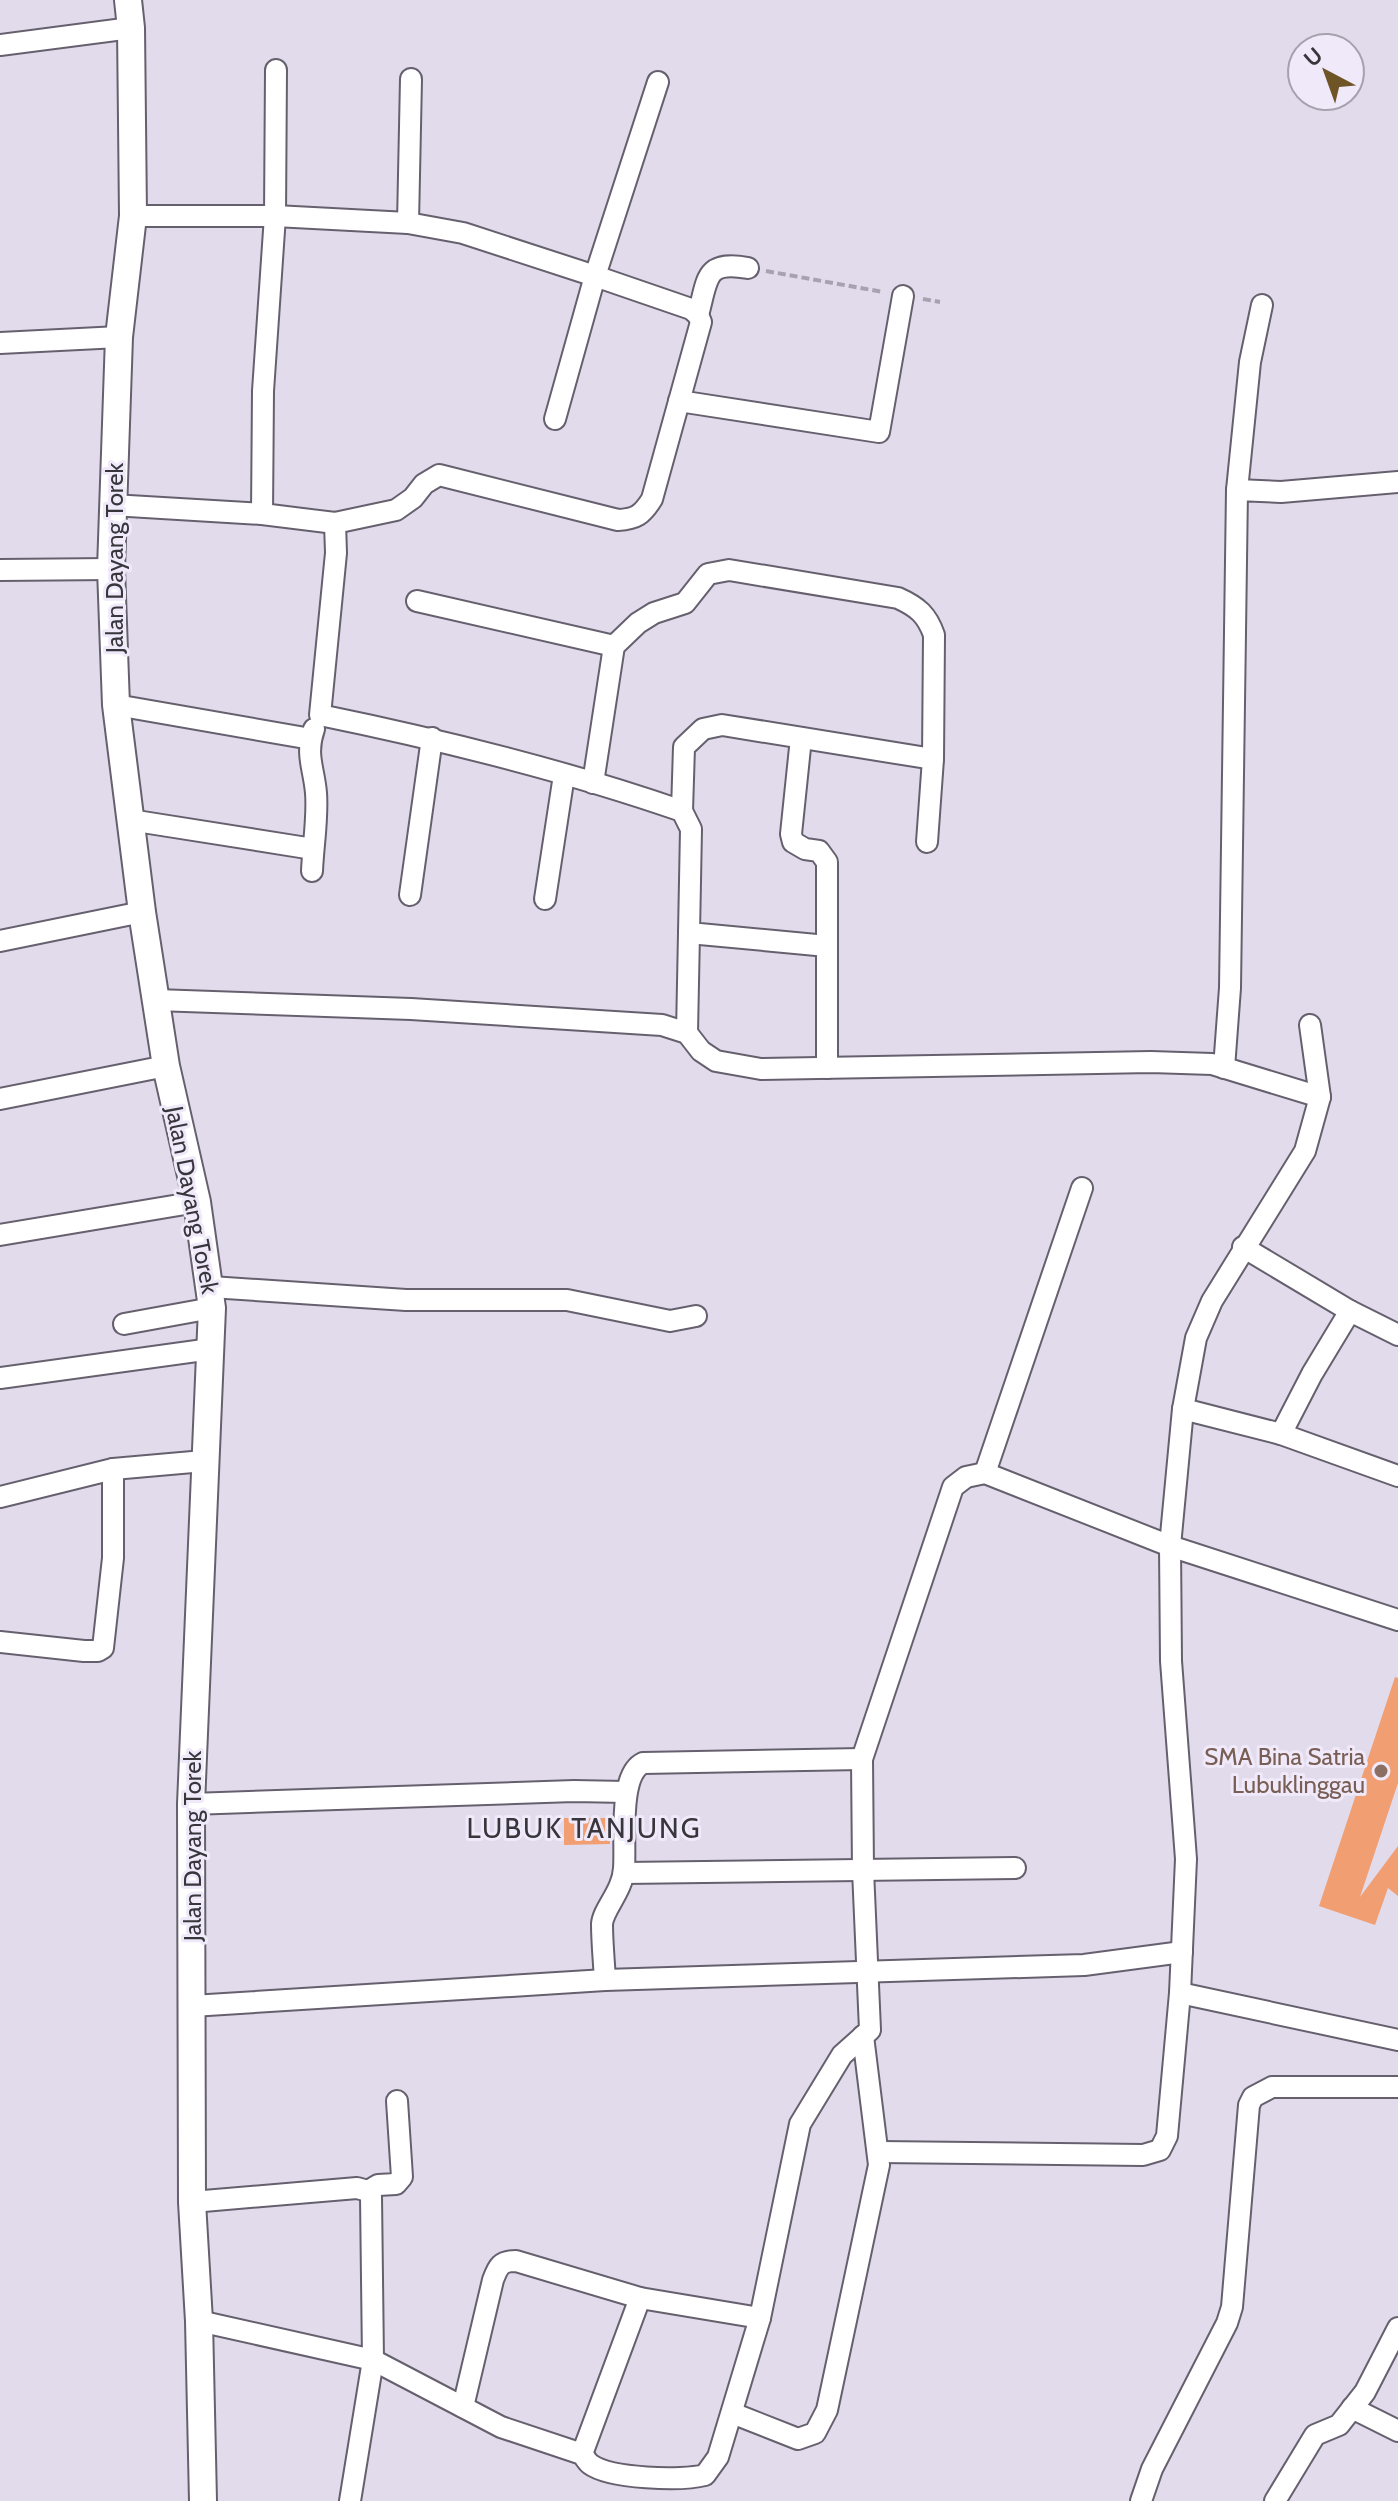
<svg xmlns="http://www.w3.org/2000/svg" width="1398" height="2501" viewBox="0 0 1398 2501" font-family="Cabin,sans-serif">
<rect width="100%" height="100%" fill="#e2dbec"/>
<!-- building -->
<g fill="#f19f72">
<polygon points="1395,1677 1398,1678 1398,1783 1360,1897 1398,1846 1398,1896 1388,1888 1375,1925 1319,1906"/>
<polygon points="564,1818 609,1818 610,1844 564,1845"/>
</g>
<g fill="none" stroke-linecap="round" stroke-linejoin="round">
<defs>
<g id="minor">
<polyline points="0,45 131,28"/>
<polyline points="133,216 275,216 408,223 463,233 595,276 555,419"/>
<polyline points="408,223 411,79"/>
<path d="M698 315C708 279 704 260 748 268"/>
<polyline points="0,343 119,337"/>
<polyline points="679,401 879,432 903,296"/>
<polyline points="1237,490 1250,362 1262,305"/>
<path d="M112 505 262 514 335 523 396 510 413 498 424 484 439 475 618 520C636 519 642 515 652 499L701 322 698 315 691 309 595 276 658 82"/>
<polyline points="262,514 263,391 275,216 276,70"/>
<path d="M335 523 336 553 320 715C442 740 564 770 682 811L691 829 689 933 827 946V1068"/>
<polyline points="0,570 111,569"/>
<polyline points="417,601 614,646"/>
<polyline points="116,705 311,739"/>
<polyline points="801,738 791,834 793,842 805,849 819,851 827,862 827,946"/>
<path d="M593 783 614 646 638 623 654 613 685 603 708 574 729 570 898 598C918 607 927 615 934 635L933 759 927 842"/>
<polyline points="682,811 684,747 703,729 722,725 933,759"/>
<polyline points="130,820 313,849"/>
<path d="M312 871C313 846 318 818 316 793 314 768 305 755 314 729"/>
<polyline points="410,895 432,738"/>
<polyline points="545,899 564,775"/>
<polyline points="0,941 142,912"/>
<polyline points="156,1000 411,1009 662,1025 687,1033 701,1051 716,1061 761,1069 1151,1062 1212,1064 1320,1097"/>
<polyline points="687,1033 689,933"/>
<polyline points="1224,1068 1230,988 1237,490 1281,492 1398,482"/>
<polyline points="0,1099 166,1066"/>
<polyline points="0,1235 197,1202"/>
<polyline points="1243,1247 1350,1311 1398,1335"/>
<polyline points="211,1287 406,1300 567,1300 670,1321 696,1316"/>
<polyline points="124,1324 212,1308"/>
<polyline points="0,1378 211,1349"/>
<polyline points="1183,1409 1281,1434 1398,1476"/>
<polyline points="1281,1434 1312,1374 1350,1311"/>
<polyline points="985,1473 1082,1188"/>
<polyline points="0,1497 113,1469 204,1461"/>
<polyline points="0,1642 84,1651 98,1651 103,1648 113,1558 113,1469"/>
<polyline points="191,1804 574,1791 626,1792"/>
<polyline points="624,1873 1015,1868"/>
<path d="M605 1980C604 1962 602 1942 602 1924 603 1909 623 1891 624 1868 626 1843 618 1775 643 1763L862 1759"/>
<polyline points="1180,1993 1398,2040"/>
<polyline points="192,2006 605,1980 1084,1965 1182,1952"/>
<polyline points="879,2152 1143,2155 1160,2150 1167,2136 1180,1993 1186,1859 1171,1661 1170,1546 1183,1409 1196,1338 1212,1301 1305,1151 1320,1097 1310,1025"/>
<polyline points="192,2202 357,2188 368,2191 378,2185 396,2184 402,2177 397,2101"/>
<path d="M199 2321 373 2360 501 2427 582 2454C584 2456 588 2463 590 2464 610 2479 682 2481 705 2475L718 2457 760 2318 800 2124 842 2055 870 2030 863 1870 862 1759 953 1487 966 1477 985 1473 1170 1546 1398 1620"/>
<path d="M463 2407 493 2280C498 2267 500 2261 516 2261L640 2298 760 2318"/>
<polyline points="1352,2408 1398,2431"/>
<polyline points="732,2413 798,2439 815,2433 827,2410 879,2165 863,2036"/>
<polyline points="582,2454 640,2298"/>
<polyline points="350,2501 373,2360 371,2196 368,2191"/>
<polyline points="1141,2501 1152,2469 1227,2323 1232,2307 1249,2105 1253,2097 1272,2087 1398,2087"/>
<polyline points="1275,2501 1315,2435 1339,2425 1365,2392 1398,2328"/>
</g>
<polyline id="tertiary" points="128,0 131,28 133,216 119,337 111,569 116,705 142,912 166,1066 197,1202 212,1308 191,1804 192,2202 199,2321 203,2501"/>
</defs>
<!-- minor casing -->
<use href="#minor" stroke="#66606e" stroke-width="24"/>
<!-- tertiary casing -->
<use href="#tertiary" stroke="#66606e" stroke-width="30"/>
<!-- path -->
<g stroke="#a7a2af" stroke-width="4" stroke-dasharray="8 4" stroke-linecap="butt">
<polyline points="766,271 883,292"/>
<polyline points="923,299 940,302"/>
</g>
<!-- minor -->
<use href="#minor" stroke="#fff" stroke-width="20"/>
<!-- tertiary -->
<use href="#tertiary" stroke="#fff" stroke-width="26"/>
</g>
<!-- markers -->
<circle fill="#8d6e63" stroke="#efe9f9" stroke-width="3" cx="1381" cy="1771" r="8"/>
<g text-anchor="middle" stroke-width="6" stroke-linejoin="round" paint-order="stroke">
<!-- street labels -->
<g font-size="24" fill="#38363c" stroke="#efe9f9">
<text transform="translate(115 558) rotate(-90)" y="8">Jalan Dayang Torek</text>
<text transform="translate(192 1200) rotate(79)" y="8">Jalan Dayang Torek</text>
<text transform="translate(193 1846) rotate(-90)" y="8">Jalan Dayang Torek</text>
</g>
<!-- education labels -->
<g font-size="24" fill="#785e54" stroke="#efe9f9" text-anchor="end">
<text x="1365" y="1765">SMA Bina Satria<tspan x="1365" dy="28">Lubuklinggau</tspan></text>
</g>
<!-- quarter labels -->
<g font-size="28" letter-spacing="2" fill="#38363c" stroke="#efe9f9">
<text x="584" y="1838">LUBUK TANJUNG</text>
</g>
</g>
<!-- north arrow -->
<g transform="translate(1326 72) rotate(319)"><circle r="38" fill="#efe9f9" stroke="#a6a1ad" stroke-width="2"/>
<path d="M0-6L14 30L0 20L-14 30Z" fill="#6f5426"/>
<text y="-12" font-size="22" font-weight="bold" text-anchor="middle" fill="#38363c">U</text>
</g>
</svg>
